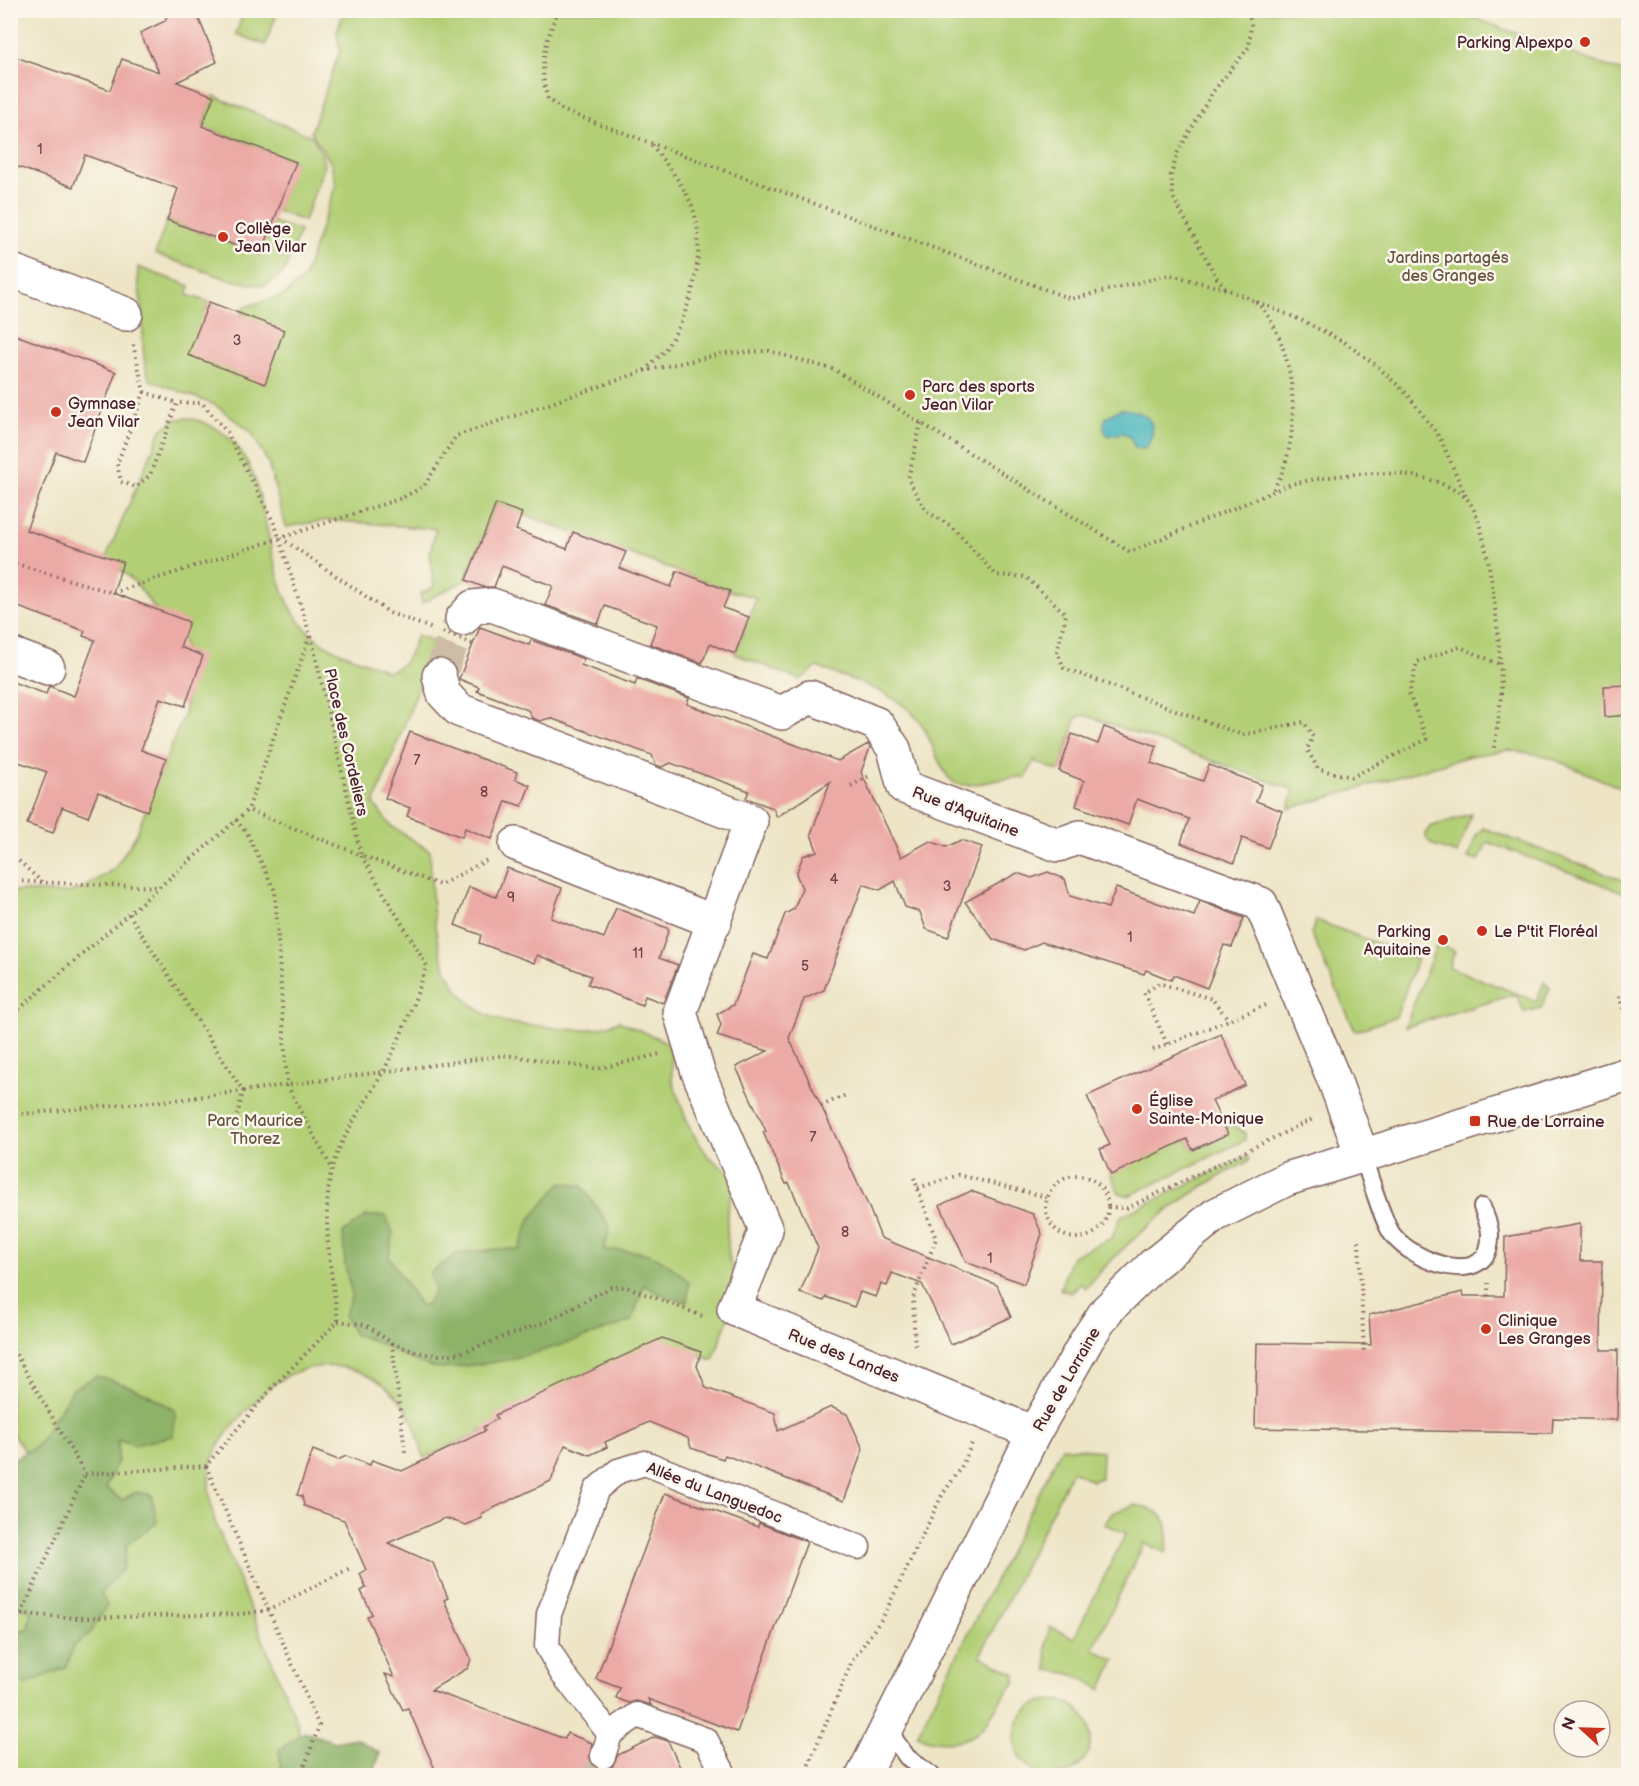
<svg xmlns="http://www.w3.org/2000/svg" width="1639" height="1786" viewBox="0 0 1639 1786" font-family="'Balsamiq Sans',sans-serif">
<rect width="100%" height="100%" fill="#fbf7ec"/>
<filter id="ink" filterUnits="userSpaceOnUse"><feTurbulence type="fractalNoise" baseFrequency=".0167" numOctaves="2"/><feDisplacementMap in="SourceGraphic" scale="12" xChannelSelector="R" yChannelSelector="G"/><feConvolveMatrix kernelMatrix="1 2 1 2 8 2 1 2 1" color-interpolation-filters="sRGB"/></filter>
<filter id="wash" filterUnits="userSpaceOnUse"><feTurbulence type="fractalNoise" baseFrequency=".008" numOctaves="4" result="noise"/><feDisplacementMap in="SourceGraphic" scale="24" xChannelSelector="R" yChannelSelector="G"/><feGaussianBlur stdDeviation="1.35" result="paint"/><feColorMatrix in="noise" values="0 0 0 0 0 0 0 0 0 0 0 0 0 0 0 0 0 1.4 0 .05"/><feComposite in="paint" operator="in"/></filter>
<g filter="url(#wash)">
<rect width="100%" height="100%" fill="#eee5c6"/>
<!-- green -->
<g fill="#b2cf76" stroke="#7e7750" stroke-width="1.5">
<polygon points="244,11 278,11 265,45 236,34"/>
<path d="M344 11H1455L1628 74V791L1546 756 1509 750 1469 756 1289 809 1294 790 1085 715 1077 717 1059 771 1037 763 1035 759 1026 777C1006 776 973 788 958 784 941 780 932 738 921 723 897 691 853 681 817 667L800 680 735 654 756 599 754 597 730 591 496 504 466 580 422 603 420 594 434 587 430 553 436 529 329 520 286 527 268 463 251 432 215 405 150 380C140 357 144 334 142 309 141 295 136 282 138 267L190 286 187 295 209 302 205 312 246 316 241 314 244 307 285 295 304 277 336 184 331 163 311 132 340 50 337 32Z"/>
<polygon points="214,96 313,137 322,155 324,167 304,221 277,211 295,162 202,126"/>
<polygon points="167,220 261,255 273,222 300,231 285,270 274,281 263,286 230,280 155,254"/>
<path d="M188 418C291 439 245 575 312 635 331 652 359 659 382 668L386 672C407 667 410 654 417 635L436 642 374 804 391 826 430 851C433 914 430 1002 506 1022 517 1025 528 1025 538 1026 569 1030 590 1034 619 1021L671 1044 672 1080 690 1129 708 1156 731 1174 735 1183 727 1210V1227L729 1257 738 1291 713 1360 687 1351 493 1426 424 1458C418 1439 415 1419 402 1403 372 1364 316 1354 276 1383 265 1391 256 1402 246 1411 230 1428 215 1445 210 1468 207 1487 210 1504 215 1522L298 1725 300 1740 289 1775H11L10 1589 31 1460 10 1430 11 891 66 893 82 889 114 869 135 837 184 714 191 680 184 645 176 630 152 605 136 583 106 558 161 430 175 419Z"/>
<path d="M1471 814 1457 854C1445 849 1427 847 1425 834L1430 827Z"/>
<polygon points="1483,828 1628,882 1628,894 1487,842 1479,861 1468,858 1476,836"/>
<polygon points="1316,920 1417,959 1396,1017 1355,1031 1311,933"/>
<polygon points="1437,944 1455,951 1449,967 1536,1001 1544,982 1550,988 1541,1008 1524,1012 1516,994 1405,1027"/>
<polygon points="1232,1125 1245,1133 1245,1140 1129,1196 1119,1193 1108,1168 1187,1139 1193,1150 1228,1134 1225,1128"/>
<path d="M1247 1156 1249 1161C1187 1191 1131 1235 1086 1288L1080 1283 1071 1293 1060 1289 1072 1256 1112 1238 1121 1216Z"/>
<path d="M1062 1447 1102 1451 1101 1478 1092 1481 1072 1471 980 1656 1015 1674V1684C1000 1696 996 1711 984 1726 969 1745 936 1745 917 1735Z"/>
<path d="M1135 1505C1167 1510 1171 1523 1166 1553L1144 1543 1093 1649 1115 1660 1101 1690C1084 1677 1068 1672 1047 1670L1046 1643 1050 1627 1074 1638 1126 1533 1104 1524 1112 1513Z"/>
<circle cx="1053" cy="1738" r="38"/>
</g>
<!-- forest -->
<g fill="#8db267" stroke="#6c6849" stroke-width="1.5">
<path d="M562 1182 582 1186 610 1227 604 1250C646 1251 657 1251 689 1282L687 1302 663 1296 644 1285 632 1321C577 1340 523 1361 465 1366 456 1367 446 1370 438 1368 407 1363 384 1340 354 1335L344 1316 352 1295 345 1265 343 1233 366 1216H386L393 1233 389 1257 419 1304 426 1306 435 1290 430 1273 456 1254 498 1249H519L531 1218Z"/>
<path d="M96 1376C125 1383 153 1394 176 1412L173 1436 134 1445 118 1439V1460L106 1488 122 1500 136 1492 152 1495 157 1523 127 1545 123 1569 101 1593 107 1605 92 1631 73 1647 67 1667 24 1685 11 1678V1636L15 1631 28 1629 31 1610 11 1605V1549L21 1515 11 1512V1460L37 1446 73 1389Z"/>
<polygon points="304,1732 335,1742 356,1738 380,1753 373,1775 282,1775 279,1750"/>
</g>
<!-- water -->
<path fill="#41b2ba" stroke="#466872" stroke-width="1.5" d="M1120 409C1146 410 1163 423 1145 449L1135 448 1130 437 1123 433 1108 436 1103 428 1106 417Z"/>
<g id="blocks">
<!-- building -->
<g fill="#ecaaa6">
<polygon points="169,10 195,10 217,62 177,82 214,96 202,126 296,162 261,255 167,220 178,189 85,155 73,187 10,164 10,55 110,90 122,59 159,72 140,33 165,21"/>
<polygon points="209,302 284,330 265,384 188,355"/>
<polygon points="10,333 116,372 83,462 56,452 26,530 123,562 113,593 189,622 180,647 203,656 185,706 160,698 141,750 166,759 147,811 98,792 88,817 62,807 53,833 27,824 47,772 10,759 10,681 46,694 49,686 74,696 95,640 83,636 85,631 10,604"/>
<polygon points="496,504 522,513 516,530 567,549 573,532 626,552 619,568 671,587 677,571 730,591 723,608 749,617 735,654 710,644 702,663 650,644 657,625 605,606 598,624 545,605 553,586 502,566 494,587 483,587 466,580"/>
<polygon points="480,627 529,645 531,640 584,659 581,665 635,685 637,679 689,698 687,704 838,761 868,744 870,748 861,772 901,857 930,841 946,847 961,840 982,847 948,937 926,929 920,912 905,907 895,881 880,890 863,884 824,990 804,999 789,1038 868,1205 881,1238 997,1285 1011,1317 951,1344 922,1284 892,1273 887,1286 881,1284 876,1297 860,1292 854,1307 826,1297 824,1301 800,1293 818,1248 789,1183 786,1184 763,1132 766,1131 736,1067 768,1051 717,1036 721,1025 717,1014 733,1005 753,954 768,959 785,914 794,909 802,888 796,874 803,856 817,851 811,834 830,782 777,817 773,808 746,798 749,791 671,763 662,767 656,765 652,755 550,718 540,721 532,718 528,710 477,691 479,687 459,679"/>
<polygon points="1629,685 1629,715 1605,717 1604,686"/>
<polygon points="1104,727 1157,746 1151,763 1203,781 1209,765 1262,785 1256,801 1282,811 1268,848 1242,838 1234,863 1181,843 1189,819 1137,799 1128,825 1076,806 1084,781 1059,771 1072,734 1098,744"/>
<polygon points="410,732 517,772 515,779 530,785 522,806 506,801 492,839 465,828 462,837 407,816 410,808 385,798"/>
<polygon points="507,868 562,888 551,918 604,938 616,908 669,929 659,958 678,965 663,1003 645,996 642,1005 588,984 591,976 537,955 534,963 479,943 481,935 455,925 469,887 496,897"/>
<polygon points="1048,872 1065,879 1070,896 1108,908 1116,888 1194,916 1200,901 1244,918 1232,947 1224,945 1207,988 1174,975 1171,980 1146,970 1144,974 1042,942 1024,950 993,939 965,902 1017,873 1032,878"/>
<polygon points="1221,1034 1245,1085 1212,1101 1228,1134 1193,1150 1187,1139 1111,1175 1100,1149 1110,1145 1087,1096"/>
<polygon points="971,1191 1033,1214 1042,1234 1024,1284 966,1262 940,1205"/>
<polygon points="1580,1224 1580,1261 1602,1261 1601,1350 1618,1350 1617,1420 1553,1418 1552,1433 1255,1428 1257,1343 1371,1345 1369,1315 1463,1292 1464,1296 1504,1296 1505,1237"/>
<polygon points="662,1338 701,1352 697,1366 706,1388 775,1413 778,1431 831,1407 847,1414 863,1449 844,1501 725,1455 723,1459 691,1448 688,1438 649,1422 605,1442 607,1447 590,1455 565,1445 551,1481 481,1514 482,1518 466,1525 445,1518 388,1543 433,1563 448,1598 444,1600 471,1659 468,1668 431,1690 565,1739 567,1733 592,1743 589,1760 599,1770 612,1767 618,1755 655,1737 668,1741 684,1776 438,1776 408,1708 403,1710 385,1674 394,1677 367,1617 372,1614 361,1591 366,1588 360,1574 366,1570 344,1520 304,1506 302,1496 297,1495 313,1450 338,1460 346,1456 370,1465 372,1460 402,1471 485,1431 483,1427 497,1419 495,1415"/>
<polygon points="665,1493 758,1527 759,1523 807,1542 737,1732 648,1699 651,1705 636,1701 629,1703 616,1698 620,1688 596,1679"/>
</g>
</g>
</g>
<g filter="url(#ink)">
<use href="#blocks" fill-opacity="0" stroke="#836461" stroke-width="1.5"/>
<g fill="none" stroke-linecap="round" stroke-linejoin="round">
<!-- pedestrian-tunnel -->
<polyline stroke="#cdbda7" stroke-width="24" stroke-dasharray="24 12" stroke-linecap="butt" points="594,1776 603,1756"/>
<!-- minor-tunnel -->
<polyline stroke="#cdbda7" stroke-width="33" stroke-dasharray="33 16" stroke-linecap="butt" points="439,676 462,619"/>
<defs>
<g id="service">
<path d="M1362 1155C1370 1175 1381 1218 1392 1234 1412 1262 1492 1292 1490 1234 1490 1225 1485 1215 1482 1207"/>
<polyline points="887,1729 907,1757 932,1776"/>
</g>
<g id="pedestrian">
<polyline points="603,1756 610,1734"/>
<polyline points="725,1776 706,1740 637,1715 610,1734 562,1673 547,1646 549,1614 597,1489 618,1471 645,1463 858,1547"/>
</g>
<g id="minor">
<polyline points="10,270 126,314"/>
<polyline points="462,619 473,607 492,605 782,713 810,697 877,724 894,749 904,787 1058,845 1080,837 1261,904 1335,1082 1362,1155"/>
<polyline points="10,654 48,668"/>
<polyline points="439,676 444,694 459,710 751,821 680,1012 698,1072 766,1230 734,1309 1034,1433"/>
<polyline points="516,844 715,922"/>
<polyline points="863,1776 1034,1433 1088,1338 1107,1310 1153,1265 1215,1215 1287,1179 1628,1074"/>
</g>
</defs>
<!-- service casing -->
<use href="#service" stroke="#836461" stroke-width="20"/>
<!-- pedestrian casing -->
<use href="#pedestrian" stroke="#836461" stroke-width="27"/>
<!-- minor casing -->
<use href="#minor" stroke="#836461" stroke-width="36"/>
<!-- path -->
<g stroke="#836461" stroke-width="4" stroke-dasharray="1.5 4.5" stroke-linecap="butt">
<path d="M558 10C546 41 537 67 548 99L562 110 1071 299 1170 275 1226 289 1301 320 1344 342 1376 365 1408 395 1440 438 1466 497"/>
<polyline points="1225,288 1216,277 1173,197 1171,175 1178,152 1212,93 1249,47 1251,24 1248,10"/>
<path d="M1256 302C1298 342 1305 444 1272 491"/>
<path d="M644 371 727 353 769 351 835 370 1130 552 1291 484C1343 473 1420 462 1465 497 1490 516 1502 660 1501 694 1500 712 1497 730 1494 748"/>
<polyline points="144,392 177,403"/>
<polyline points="921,423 908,479 926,511 951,526 996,575 1026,577 1066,614 1057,652 1064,668 1242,735 1304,722 1313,737 1307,749 1318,769 1352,777 1427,739 1409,694 1417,662 1460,647 1499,664"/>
<polyline points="281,538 390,613 433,629"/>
<path d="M10 562 113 593 402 498 424 486 456 436 644 371C651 364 660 356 666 348 692 312 708 248 692 206 683 183 665 163 651 144"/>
<polyline points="311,636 361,855 440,885 489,859"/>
<polyline points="851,786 869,776"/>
<polyline points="236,820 248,835 275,891 287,1085 332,1169"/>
<polyline points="10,853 42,882"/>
<polyline points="10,881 158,887"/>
<polyline points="129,914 243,1091 233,1134"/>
<polyline points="1619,996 1628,1023"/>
<polyline points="10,1017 248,810 310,635 275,525 227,432 202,403 177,403 150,475 136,487 121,482 117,464 144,392 133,344"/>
<polyline points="1167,1044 1144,993 1159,983 1212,999 1229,1020"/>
<polyline points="1153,1050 1269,1004"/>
<polyline points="821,1106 846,1095"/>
<polyline points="10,1115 184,1099 506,1055 597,1069 660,1054"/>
<circle cx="1077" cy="1207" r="31"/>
<polyline points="914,1178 936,1239 913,1298 915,1349"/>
<polyline points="918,1188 959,1175 1047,1197"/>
<polyline points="1108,1207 1127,1208 1315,1118"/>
<polyline points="1359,1241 1364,1354"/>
<polyline points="1488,1296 1488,1283"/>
<polyline points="338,1321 366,1325 392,1343 405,1452"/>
<path d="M392 1343C415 1353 435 1358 460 1353L548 1321 611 1287H627L705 1317"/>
<polyline points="10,1344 85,1474"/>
<polyline points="206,1466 319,1726 301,1776"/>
<path d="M85 1474 206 1466 271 1389 338 1321C332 1276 323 1230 329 1184 334 1143 364 1107 383 1072 401 1038 414 1003 427 966L361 855 248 810"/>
<polyline points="10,1617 21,1614 78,1618 242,1614 269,1610 352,1567"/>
<polyline points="10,1628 21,1614 85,1474"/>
<polyline points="804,1776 852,1661 883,1617 942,1495 960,1470 972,1443"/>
</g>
<!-- service -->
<use href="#service" stroke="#fff" stroke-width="16"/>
<!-- pedestrian -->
<use href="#pedestrian" stroke="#fff" stroke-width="24"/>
<!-- minor -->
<use href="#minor" stroke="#fff" stroke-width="33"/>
<!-- path-bridge -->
<polyline stroke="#836461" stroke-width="4" stroke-dasharray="1.5 4.5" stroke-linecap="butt" points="443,632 472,644"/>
</g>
</g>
<!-- markers -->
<g fill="#c8321e" stroke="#fbf7ec" stroke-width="2">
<circle cx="1585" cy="42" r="6"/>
<circle cx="223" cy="237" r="6"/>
<circle cx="910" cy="395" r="6"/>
<circle cx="56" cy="412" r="6"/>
<circle cx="1482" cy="931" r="6"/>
<circle cx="1443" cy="940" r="6"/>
<circle cx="1137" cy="1109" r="6"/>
<rect x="1469" y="1115" width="12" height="12" rx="3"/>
<circle cx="1486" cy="1329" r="6"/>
</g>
<g text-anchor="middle" stroke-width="5" stroke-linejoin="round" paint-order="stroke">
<!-- number labels -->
<g font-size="14" fill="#72424a">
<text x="40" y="154">1</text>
<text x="237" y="345">3</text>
<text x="417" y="765">7</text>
<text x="484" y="797">8</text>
<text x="834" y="884">4</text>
<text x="947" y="891">3</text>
<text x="511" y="902">9</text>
<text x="1130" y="942">1</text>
<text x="638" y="958">11</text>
<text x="805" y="971">5</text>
<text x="813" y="1142">7</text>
<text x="845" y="1237">8</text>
<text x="990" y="1263">1</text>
</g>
<!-- poi labels -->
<g font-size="16" fill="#4a1f2b" stroke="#fbf7ec" text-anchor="start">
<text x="1573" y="48" text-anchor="end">Parking Alpexpo</text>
<text x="235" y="234">Collège<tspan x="235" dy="18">Jean Vilar</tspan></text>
<text x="922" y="392">Parc des sports<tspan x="922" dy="18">Jean Vilar</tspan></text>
<text x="68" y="409">Gymnase<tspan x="68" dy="18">Jean Vilar</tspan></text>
<text x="1431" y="937" text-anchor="end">Parking<tspan x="1431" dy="18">Aquitaine</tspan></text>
<text x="1494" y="937">Le P'tit Floréal</text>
<text x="1149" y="1106">Église<tspan x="1149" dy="18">Sainte-Monique</tspan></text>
<text x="1487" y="1127">Rue de Lorraine</text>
<text x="1498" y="1326">Clinique<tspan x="1498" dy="18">Les Granges</tspan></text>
</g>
<!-- park labels -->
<g font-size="16" fill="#695442" stroke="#fbf7ec">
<text x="1448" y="263">Jardins partagés<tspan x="1448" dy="18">des Granges</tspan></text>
<text x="255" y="1126">Parc Maurice<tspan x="255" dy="18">Thorez</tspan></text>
</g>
<!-- street labels -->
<g font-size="16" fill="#4a1f2b" stroke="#fbf7ec">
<text transform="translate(347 742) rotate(77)" y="6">Place des Cordeliers</text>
<text transform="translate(966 811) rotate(21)" y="6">Rue d'Aquitaine</text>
<text transform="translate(844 1355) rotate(22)" y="6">Rue des Landes</text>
<text transform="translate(1066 1379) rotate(-60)" y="6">Rue de Lorraine</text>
<text transform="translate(715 1492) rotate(21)" y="6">Allée du Languedoc</text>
</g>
</g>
<!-- margin -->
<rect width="1639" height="1786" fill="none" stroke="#fbf7ec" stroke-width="36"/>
<!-- north arrow -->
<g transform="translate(1582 1729) rotate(292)"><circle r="28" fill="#fbf7ec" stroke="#b4a19f" stroke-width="1.5"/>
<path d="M0-4.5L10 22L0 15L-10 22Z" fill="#c8321e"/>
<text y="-9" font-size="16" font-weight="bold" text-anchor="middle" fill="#4a1f2b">N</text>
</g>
</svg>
